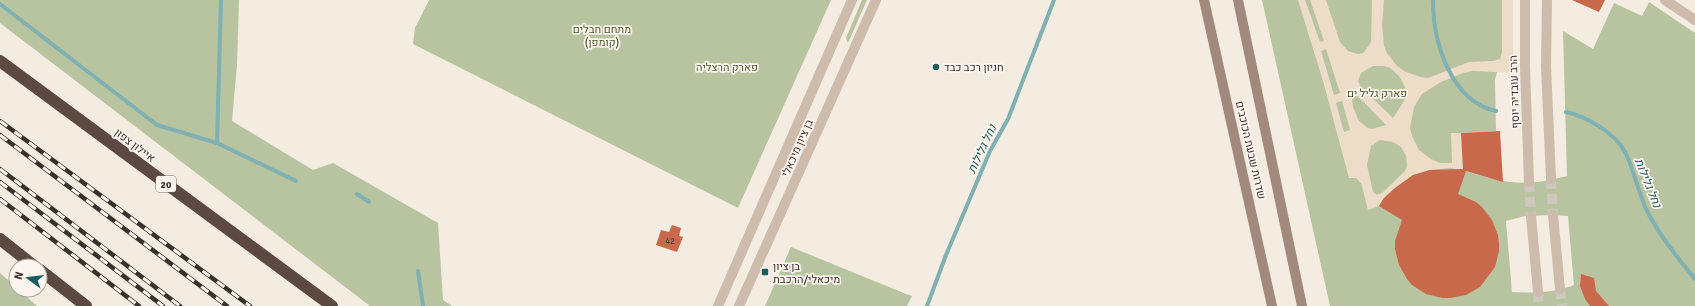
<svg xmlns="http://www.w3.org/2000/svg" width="1695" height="306" viewBox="0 0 1695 306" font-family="Signika,Heebo,sans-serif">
<rect width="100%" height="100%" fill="#f4ebe1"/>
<!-- green -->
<g fill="#b8c4a0" fill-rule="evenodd">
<polygon points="0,0 239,0 237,65 232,121 313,170 333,163 438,223 443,300 452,306 370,306 0,23"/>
<polygon points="429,0 831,0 738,208 413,44 415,28"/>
<polygon points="862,0 867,0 848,43 846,38"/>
<path d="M1262 0H1502V53L1495 80 1496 131 1461 133 1463 170C1487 178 1510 185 1537 182 1547 181 1557 178 1567 176L1563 31 1593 49 1614 3 1642 16 1649 2 1695 33V306H1330ZM1553 215 1568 216 1574 285C1555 293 1532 293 1512 292L1506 221 1525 216Z"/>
<polygon points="791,247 906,294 912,296 907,306 765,306"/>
<polygon points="0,273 16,287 16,290 19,290 37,306 0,306"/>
</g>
<!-- plaza -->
<path fill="#ecdcc8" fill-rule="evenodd" d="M1298 0H1305L1320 42 1324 41 1310 0H1326L1340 42 1348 51 1358 54 1363 53 1367 48 1371 42 1372 0H1384L1382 25 1384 46 1387 53 1397 66 1406 72 1421 77 1428 78 1469 62 1493 61 1500 59 1502 53V0H1513V73L1473 71 1463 73 1441 82 1422 94 1414 107 1410 128 1412 136 1419 150 1431 159 1440 163H1452L1451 133H1461L1463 170 1450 168 1430 170 1413 175 1395 188 1384 198 1379 206 1368 210 1361 183 1356 178H1349L1323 81ZM1326 49 1340 93 1334 95 1321 51ZM1373 66H1384L1390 68 1399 76 1405 87 1406 95 1404 101 1393 118 1361 87 1358 81 1361 73ZM1351 89 1386 125 1372 129 1368 128 1359 121 1353 107ZM1342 101 1350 130 1344 132 1336 103ZM1380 140 1393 142 1401 147 1406 156 1407 166 1405 171 1382 193 1377 195 1373 192 1367 165 1371 146Z"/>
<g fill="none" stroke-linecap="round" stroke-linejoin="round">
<!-- stream -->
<g stroke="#7fb0b2" stroke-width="4">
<path d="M1433 0C1433 41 1450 101 1496 111"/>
<polyline points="0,4 157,125 217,143 296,181"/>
<path d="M1566 112C1586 116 1615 133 1625 152 1634 170 1638 191 1646 209 1659 235 1677 257 1695 279"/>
<polyline points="217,143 221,0"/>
<polyline points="357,194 369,202"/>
<polyline points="418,271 423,306"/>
<polyline points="927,306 946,255 990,151 1008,119 1054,0"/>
</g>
</g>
<!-- building -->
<g fill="#c8694b">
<polygon points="1572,0 1605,0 1599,12"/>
<polygon points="1500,131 1503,182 1466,171 1458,194 1476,202 1482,207 1492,220 1498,235 1499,243 1499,251 1495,267 1480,287 1466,295 1450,298 1442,298 1426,294 1412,285 1407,279 1399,265 1395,249 1395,241 1402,220 1379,206 1384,198 1395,188 1413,175 1430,170 1463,169 1461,133"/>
<polygon points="672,225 681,228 679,236 683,237 677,252 656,245 661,230 669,232"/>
<polygon points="1581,274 1594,278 1596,291 1609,306 1590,306 1585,299 1580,286"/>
</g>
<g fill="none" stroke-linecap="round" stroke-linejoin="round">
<!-- minor-tunnel -->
<g stroke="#cfc6bd" stroke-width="10" stroke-dasharray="10 5" stroke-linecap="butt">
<polyline points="1551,179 1553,215"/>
<polyline points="1529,182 1531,216"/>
<polyline points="1560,289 1562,306"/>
<polyline points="1538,292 1539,306"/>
</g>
<!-- minor -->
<g stroke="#cdbbac" stroke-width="10">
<polyline points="1525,0 1525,67 1529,182"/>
<polyline points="1547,0 1546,67 1551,179"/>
<polyline points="1665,0 1695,20"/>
<polyline points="1553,215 1560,289"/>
<polyline points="1531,216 1538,292"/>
<polyline points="718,306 852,0"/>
<polyline points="739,306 876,0"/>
</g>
<!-- secondary -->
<g stroke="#a18a7d" stroke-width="10">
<polyline points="1204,0 1272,306"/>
<polyline points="1238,0 1302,306"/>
</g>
<!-- motorway -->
<g stroke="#5c4a42" stroke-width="12">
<polyline points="0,61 332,306"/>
<polyline points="0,239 34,266"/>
<polyline points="40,270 86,306"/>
</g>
<defs>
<g id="rail">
<polyline points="0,121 250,306"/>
<polyline points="0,135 227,306"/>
<polyline points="0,169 180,306"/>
<polyline points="0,182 163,306"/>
<polyline points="0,199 139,306"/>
</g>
</defs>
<!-- rail casing -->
<use href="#rail" stroke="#3b302b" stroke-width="4.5"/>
<!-- rail -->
<use href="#rail" stroke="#fbf5ee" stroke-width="3" stroke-dasharray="9" stroke-linecap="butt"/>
</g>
<!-- markers -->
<g fill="#1f5a5e" stroke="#fbf5ee" stroke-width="1.5">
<circle cx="936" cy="67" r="4"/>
<rect x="761" y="268" width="8" height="8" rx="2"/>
</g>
<g text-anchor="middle" stroke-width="3.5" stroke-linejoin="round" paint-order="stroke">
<!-- number labels -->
<g font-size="9" fill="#5e3e33">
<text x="670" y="244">42</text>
</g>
<!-- shield labels -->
<rect fill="#fbf5ee" stroke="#756b66" stroke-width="1" x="156" y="176" width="20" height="16" rx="3"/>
<g font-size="10" font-weight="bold" fill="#3b302b">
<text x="166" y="188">20</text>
</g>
<!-- park labels -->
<g font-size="11" fill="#4a5a2e" stroke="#fbf5ee">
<text x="602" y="33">מתחם חבלים<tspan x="602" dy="13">(קומפן)</tspan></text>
<text x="727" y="71">פארק הרצליה</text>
<text x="1377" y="97">פארק גליל ים</text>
</g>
<!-- poi labels -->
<g font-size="11" fill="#3b302b" stroke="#fbf5ee" text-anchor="start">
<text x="944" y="71">חניון רכב כבד</text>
<text x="773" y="270">בן ציון<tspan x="773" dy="13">מיכאלי/הרכבת</tspan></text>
</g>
<!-- street labels -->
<g font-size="11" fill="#3b302b" stroke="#fbf5ee">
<text transform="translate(1514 92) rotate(-92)" y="4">הרב עובדיה יוסף</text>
<text transform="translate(135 145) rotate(37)" y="4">איילון צפון</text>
<text transform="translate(797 148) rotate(-66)" y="4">בן ציון מיכאלי</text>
<text transform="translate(1251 150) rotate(77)" y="4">שדרות שבעת הכוכבים</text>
</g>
<!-- water labels -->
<g font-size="12" font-style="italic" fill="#1f5a5e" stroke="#fbf5ee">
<text transform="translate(982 149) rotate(-65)" y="4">נחל גלילות</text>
<text transform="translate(1648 183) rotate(68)" y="4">נחל גלילות</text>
</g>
</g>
<!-- north arrow -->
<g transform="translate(28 278) rotate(285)"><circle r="19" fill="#fbf5ee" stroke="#aea6a0"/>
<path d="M0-3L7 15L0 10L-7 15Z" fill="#1f5a5e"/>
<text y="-6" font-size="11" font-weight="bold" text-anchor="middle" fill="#3b302b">N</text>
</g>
</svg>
